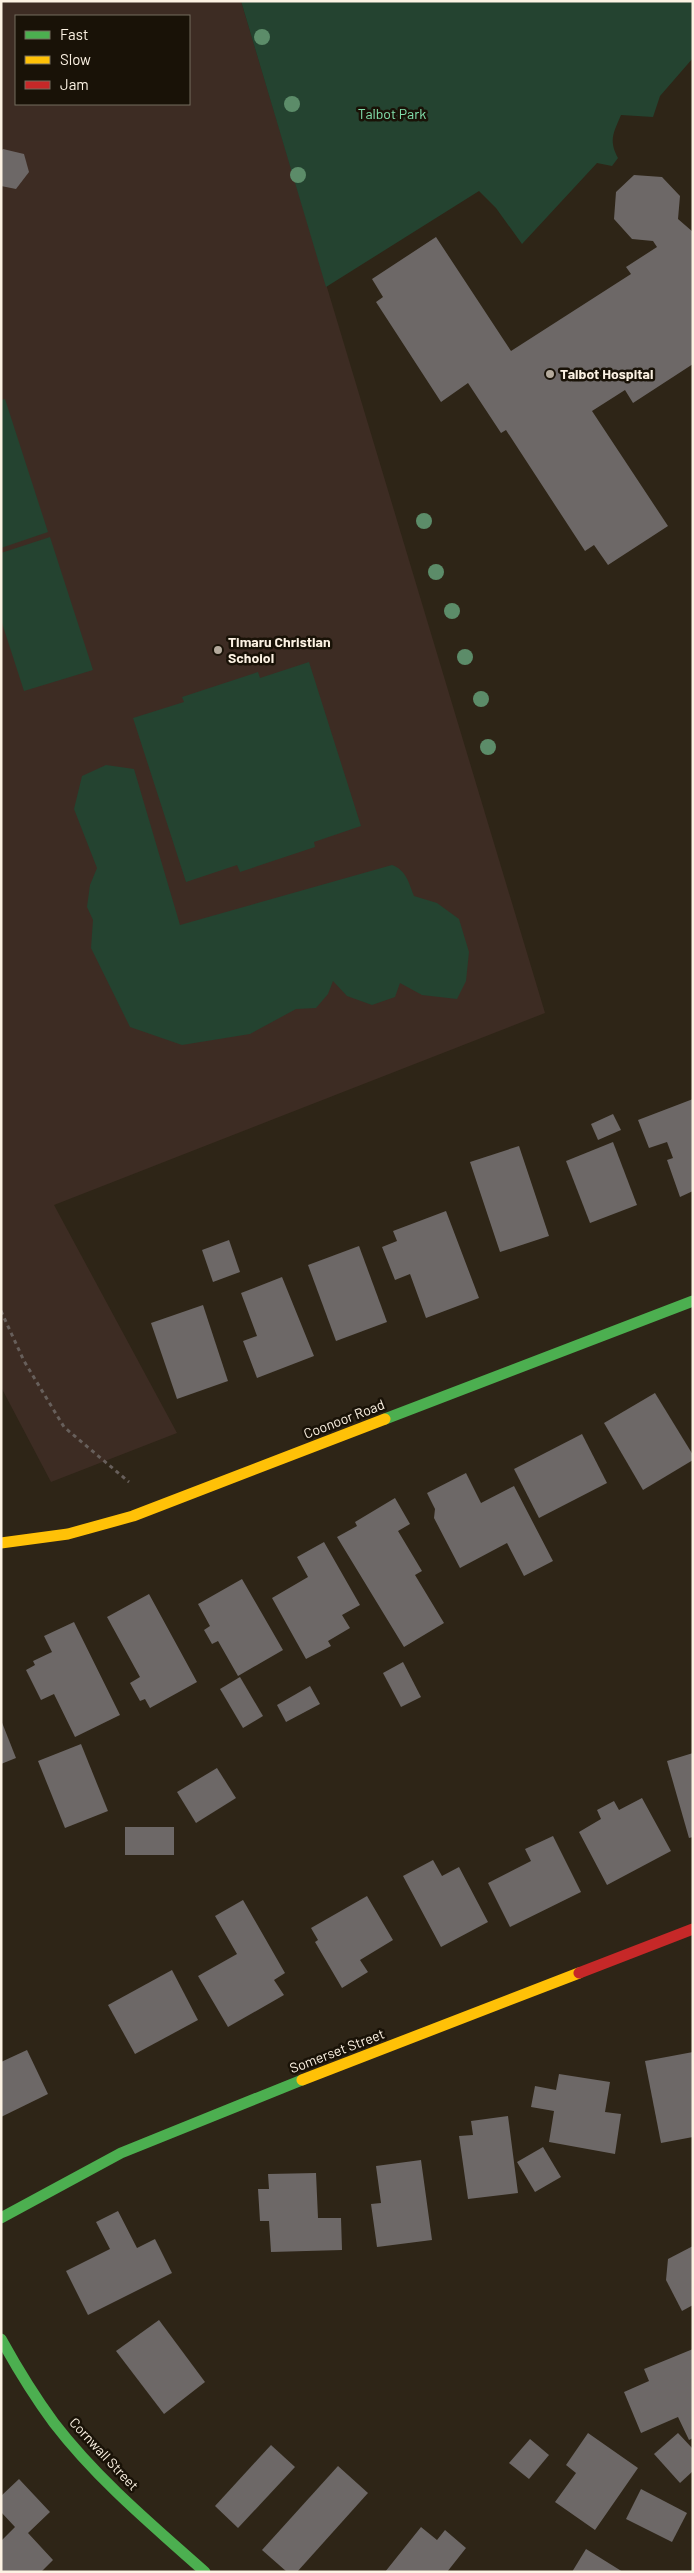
<svg xmlns="http://www.w3.org/2000/svg" width="694" height="2573" viewBox="0 0 694 2573" font-family="Barlow,sans-serif">
<rect width="100%" height="100%" fill="#2e2517"/>
<!-- education -->
<path fill="#3d2c23" fill-rule="evenodd" d="M1 1H241L545 1013 54 1205 177 1433 51 1482 1 1387ZM16 16H189V104H16Z"/>
<!-- green -->
<g fill="#244330">
<path d="M241 1H693V58L660 96 653 117 621 115C614 132 608 140 618 158L612 166 597 163 522 244 496 208 479 191 326 287Z"/>
<polygon points="5,399 48,532 1,548 1,400"/>
<polygon points="50,537 93,670 24,691 1,620 1,553"/>
<polygon points="309,662 361,826 314,842 315,847 240,872 237,865 186,882 133,718 184,702 182,697 258,672 260,678"/>
<path d="M106 765 134 769 180 925 392 865C406 870 409 883 414 896L437 903 459 919 469 952 466 981 457 999 422 995 400 983 395 997 372 1005 347 996 333 981 328 994 316 1008 296 1009 250 1034 182 1045 130 1027 91 948 93 920 87 907 90 885 97 868 74 809 82 776Z"/>
</g>
<!-- building -->
<g fill="#6d6867">
<polygon points="3,149 24,154 29,172 16,189 1,186 1,151"/>
<polygon points="634,175 662,177 680,196 678,219 693,232 693,364 633,403 625,390 592,411 668,526 608,565 594,545 585,551 506,430 501,433 468,383 441,402 376,302 383,297 372,279 436,237 511,351 631,274 626,267 657,247 653,241 632,239 614,219 616,192"/>
<polygon points="693,1099 693,1191 680,1197 667,1160 673,1158 667,1142 649,1148 638,1120"/>
<polygon points="613,1114 621,1130 598,1140 591,1124"/>
<polygon points="613,1142 637,1205 590,1223 566,1161"/>
<polygon points="519,1146 549,1236 500,1252 470,1162"/>
<polygon points="446,1211 479,1298 426,1318 410,1274 395,1280 382,1247 397,1241 393,1231"/>
<polygon points="229,1240 240,1272 213,1282 202,1250"/>
<polygon points="359,1246 387,1322 336,1341 308,1265"/>
<polygon points="282,1277 314,1356 257,1378 243,1341 257,1336 241,1293"/>
<polygon points="203,1305 228,1381 177,1399 151,1323"/>
<polygon points="655,1393 693,1455 693,1460 643,1490 604,1423"/>
<polygon points="582,1434 607,1483 539,1518 514,1469"/>
<polygon points="466,1473 481,1503 514,1486 553,1561 524,1576 507,1543 460,1568 434,1518 435,1509 427,1493"/>
<polygon points="395,1498 410,1524 398,1531 422,1571 415,1575 444,1623 404,1647 337,1537 357,1526 355,1522"/>
<polygon points="324,1542 360,1605 342,1615 350,1628 328,1641 331,1646 306,1659 272,1598 308,1577 297,1557"/>
<polygon points="242,1579 283,1650 238,1676 218,1641 212,1644 204,1630 210,1626 198,1604"/>
<polygon points="149,1594 197,1682 150,1708 145,1699 140,1701 130,1683 140,1677 107,1617"/>
<polygon points="74,1622 120,1715 75,1737 54,1694 41,1700 26,1670 35,1665 33,1661 52,1652 44,1636"/>
<polygon points="403,1662 421,1697 401,1707 383,1673"/>
<polygon points="240,1677 263,1716 243,1728 220,1689"/>
<polygon points="310,1686 320,1704 286,1722 277,1705"/>
<polygon points="1,1720 16,1758 1,1764"/>
<polygon points="81,1744 108,1811 65,1828 38,1761"/>
<polygon points="693,1753 693,1837 689,1838 667,1761"/>
<polygon points="217,1768 236,1798 196,1823 177,1792"/>
<polygon points="642,1798 671,1851 607,1885 579,1832 601,1819 597,1810 614,1801 619,1810"/>
<rect x="125" y="1827" width="49" height="28"/>
<polygon points="553,1836 581,1892 510,1927 488,1883 531,1861 525,1849"/>
<polygon points="433,1860 442,1876 459,1867 488,1922 441,1947 403,1876"/>
<polygon points="367,1896 393,1940 360,1960 368,1972 342,1988 315,1942 318,1940 311,1928"/>
<polygon points="243,1900 285,1973 274,1980 284,1995 228,2027 198,1976 237,1954 215,1916"/>
<polygon points="172,1970 198,2020 135,2054 108,2005"/>
<polygon points="27,2050 48,2094 1,2117 1,2062"/>
<polygon points="693,2052 693,2137 661,2143 645,2061"/>
<polygon points="559,2074 610,2082 605,2112 621,2114 615,2154 549,2142 554,2111 531,2107 535,2086 556,2090"/>
<polygon points="508,2116 518,2193 468,2199 459,2136 473,2135 471,2121"/>
<polygon points="543,2147 561,2177 535,2192 517,2162"/>
<polygon points="421,2160 432,2240 377,2247 371,2204 381,2203 376,2166"/>
<polygon points="316,2173 318,2218 341,2218 342,2250 271,2252 269,2221 260,2221 258,2189 269,2189 268,2174"/>
<polygon points="118,2211 137,2248 155,2239 172,2273 88,2315 66,2271 110,2249 96,2222"/>
<polygon points="693,2246 693,2305 682,2311 666,2280 668,2259"/>
<polygon points="159,2320 205,2382 164,2414 116,2351"/>
<polygon points="693,2349 693,2438 689,2440 678,2417 641,2433 624,2392 649,2381 644,2369"/>
<polygon points="588,2433 638,2468 595,2530 555,2502 576,2473 566,2465"/>
<polygon points="678,2433 693,2449 693,2471 680,2483 654,2454"/>
<polygon points="530,2439 549,2455 529,2479 509,2463"/>
<polygon points="271,2445 295,2467 238,2528 215,2506"/>
<polygon points="338,2466 368,2493 297,2572 287,2572 262,2550"/>
<polygon points="19,2479 50,2512 28,2533 53,2560 41,2572 1,2572 1,2541 15,2527 1,2512 1,2496"/>
<polygon points="641,2489 687,2513 672,2542 626,2519"/>
<polygon points="421,2527 437,2540 445,2530 466,2548 447,2572 385,2572"/>
<polygon points="586,2549 623,2572 572,2572"/>
</g>
<g fill="none" stroke-linecap="round" stroke-linejoin="round">
<!-- path -->
<polyline stroke="#675f5b" stroke-width="3" stroke-dasharray="4 4" stroke-linecap="butt" points="1,1311 24,1361 64,1427 129,1482"/>
<!-- fast -->
<g stroke="#4caf50" stroke-width="11">
<polyline points="385,1419 693,1301"/>
<polyline points="1,2218 121,2153 302,2080"/>
<path d="M1 2339C17 2368 34 2396 54 2423 97 2479 152 2525 205 2572"/>
</g>
<!-- slow -->
<g stroke="#ffc107" stroke-width="11">
<polyline points="1,1543 68,1534 133,1516 385,1419"/>
<polyline points="302,2080 579,1973"/>
</g>
<!-- jam -->
<polyline stroke="#c62828" stroke-width="11" points="579,1973 693,1929"/>
</g>
<!-- trees -->
<g fill="#5c8c69">
<circle cx="262" cy="37" r="8"/>
<circle cx="292" cy="104" r="8"/>
<circle cx="298" cy="175" r="8"/>
<circle cx="424" cy="521" r="8"/>
<circle cx="436" cy="572" r="8"/>
<circle cx="452" cy="611" r="8"/>
<circle cx="465" cy="657" r="8"/>
<circle cx="481" cy="699" r="8"/>
<circle cx="488" cy="747" r="8"/>
</g>
<!-- markers -->
<g fill="#b4aa9c" stroke="#191207" stroke-width="2">
<circle cx="550" cy="374" r="5"/>
<circle cx="218" cy="650" r="5"/>
</g>
<g text-anchor="middle" stroke-width="5" stroke-linejoin="round" paint-order="stroke">
<!-- park labels -->
<g font-size="14" fill="#82e1ac" stroke="#191207">
<text x="392" y="119">Talbot Park</text>
</g>
<!-- poi labels -->
<g font-size="14" font-weight="bold" fill="#fcf2e3" stroke="#191207" text-anchor="start">
<text x="560" y="379">Talbot Hospital</text>
<text x="228" y="647">Timaru Christian<tspan x="228" dy="16">Schoiol</tspan></text>
</g>
<!-- street labels -->
<g font-size="14" fill="#fcf2e3" stroke="#191207">
<text transform="translate(344 1419) rotate(-21)" y="5">Coonoor Road</text>
<text transform="translate(337 2051) rotate(-21)" y="5">Somerset Street</text>
<text transform="translate(104 2454) rotate(47)" y="5">Cornwall Street</text>
</g>
</g>
<!-- border -->
<rect width="694" height="2573" fill="none" stroke="#fcf2e3" stroke-width="5"/>
<!-- legend -->
<rect x="15" y="15" width="175" height="90" fill="#191207" stroke="#746c5f"/>
<rect x="25" y="31" width="25" height="8" fill="#4caf50" stroke="#746c5f"/>
<text x="60" y="40" font-size="15" fill="#fcf2e3">Fast</text>
<rect x="25" y="56" width="25" height="8" fill="#ffc107" stroke="#746c5f"/>
<text x="60" y="65" font-size="15" fill="#fcf2e3">Slow</text>
<rect x="25" y="81" width="25" height="8" fill="#c62828" stroke="#746c5f"/>
<text x="60" y="90" font-size="15" fill="#fcf2e3">Jam</text>
</svg>
